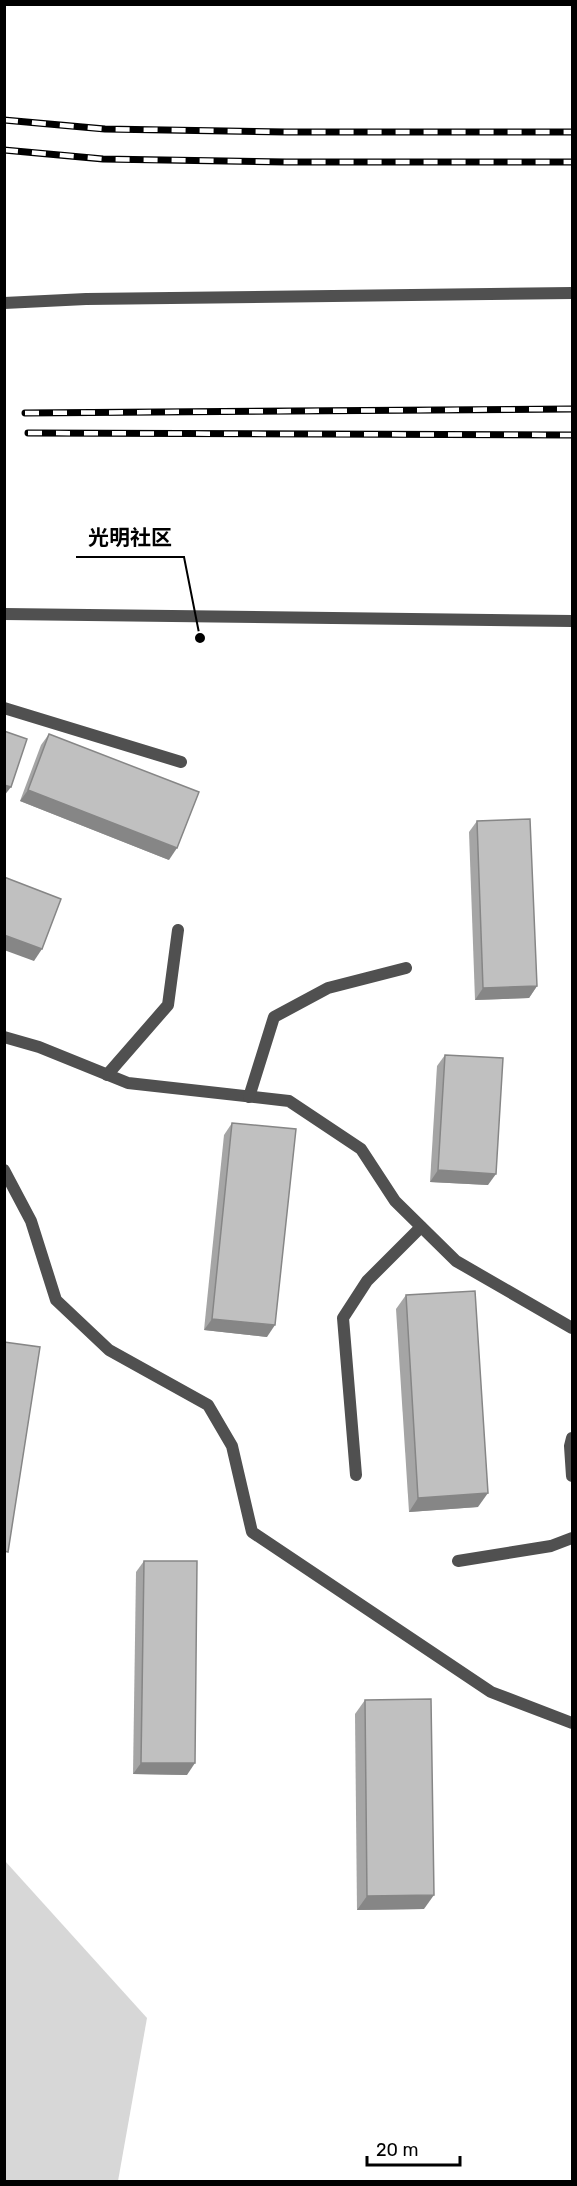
<svg xmlns="http://www.w3.org/2000/svg" width="577" height="2186" viewBox="0 0 577 2186" font-family="Rubik,'Noto Sans SC',sans-serif">
<rect width="100%" height="100%" fill="#fff"/>
<!-- green -->
<polygon fill="#d7d7d7" points="5,1861 147,2018 118,2181 5,2181"/>
<g fill="none" stroke-linecap="round" stroke-linejoin="round">
<!-- lane -->
<g stroke="#505050" stroke-width="12">
<polyline points="4,708 181,762"/>
<polyline points="4,1037 39,1047 128,1083 289,1101 361,1149 395,1201 456,1261 572,1328"/>
<polyline points="107,1075 168,1005 178,930"/>
<polyline points="249,1097 274,1017 328,988 406,968"/>
<polyline points="4,1170 31,1221 56,1300 109,1350 208,1405 232,1446 252,1532 491,1692 572,1723"/>
<polyline points="572,1438 570,1446 572,1476"/>
<polyline points="356,1475 343,1318 367,1281 421,1227"/>
<polyline points="458,1561 551,1546 572,1538"/>
</g>
<!-- street -->
<g stroke="#505050" stroke-width="12">
<polyline points="4,303 86,299 572,293"/>
<polyline points="4,614 572,621"/>
</g>
<defs>
<g id="rail">
<polyline points="4,120 105,129 286,132 572,132"/>
<polyline points="4,150 103,159 286,162 572,162"/>
<polyline points="25,413 572,409"/>
<polyline points="28,433 572,435"/>
</g>
</defs>
<!-- rail casing -->
<use href="#rail" stroke="#000" stroke-width="7"/>
<!-- rail -->
<use href="#rail" stroke="#fff" stroke-width="4.5" stroke-dasharray="14" stroke-linecap="butt"/>
</g>
<!-- wall -->
<g fill="#a5a5a5">
<polygon points="49,734 169,860 20,801 41,745"/>
<polygon points="477,821 537,986 529,998 475,1000 469,832"/>
<polygon points="445,1055 488,1185 430,1182 437,1066"/>
<polygon points="232,1123 267,1337 204,1330 224,1135"/>
<polygon points="406,1295 478,1507 409,1512 396,1309"/>
<polygon points="144,1561 187,1775 133,1774 136,1572"/>
<polygon points="365,1700 424,1909 357,1910 355,1714"/>
</g>
<!-- shaded-wall -->
<g fill="#868686">
<polygon points="4,785 11,787 4,796"/>
<polygon points="28,790 177,848 169,860 20,801"/>
<polygon points="4,935 42,949 34,961 4,950"/>
<polygon points="537,986 529,998 475,1000 483,988"/>
<polygon points="438,1170 496,1174 488,1185 430,1182"/>
<polygon points="212,1319 275,1325 267,1337 204,1330"/>
<polygon points="488,1493 478,1507 409,1512 418,1498"/>
<polygon points="141,1763 195,1763 187,1775 133,1774"/>
<polygon points="434,1895 424,1909 357,1910 367,1896"/>
</g>
<!-- building -->
<g fill="#c0c0c0" stroke="#868686" stroke-width="1.5">
<polygon points="4,731 27,739 11,787 4,785"/>
<polygon points="49,734 199,792 177,848 28,790"/>
<polygon points="530,819 537,986 483,988 477,821"/>
<polygon points="4,877 61,899 42,949 4,935"/>
<polygon points="445,1055 503,1058 496,1174 438,1170"/>
<polygon points="232,1123 296,1129 275,1325 212,1319"/>
<polygon points="475,1291 488,1493 418,1498 406,1295"/>
<polygon points="4,1342 40,1347 8,1552 4,1551"/>
<polygon points="144,1561 197,1561 195,1763 141,1763"/>
<polygon points="431,1699 434,1895 367,1896 365,1700"/>
</g>
<!-- callouts -->
<path fill="none" stroke="#000" stroke-width="2" d="M200 638L184 557H76"/>
<circle fill="#000" stroke="#fff" stroke-width="2" cx="200" cy="638" r="6"/>
<g font-size="21" text-anchor="middle" font-weight="bold" fill="#000" stroke="#fff" stroke-width="4.5" stroke-linejoin="round" paint-order="stroke">
<text x="130" y="545">光明社区</text>
</g>
<!-- border -->
<rect width="577" height="2186" fill="none" stroke="#000000" stroke-width="12"/>
<!-- scale -->
<path d="M367 2156v9h93v-9" fill="none" stroke="#000000" stroke-width="3"/>
<text x="376" y="2156" font-size="18" fill="#000000" stroke="#ffffff" stroke-width="4.5" paint-order="stroke">20 m</text>
</svg>
